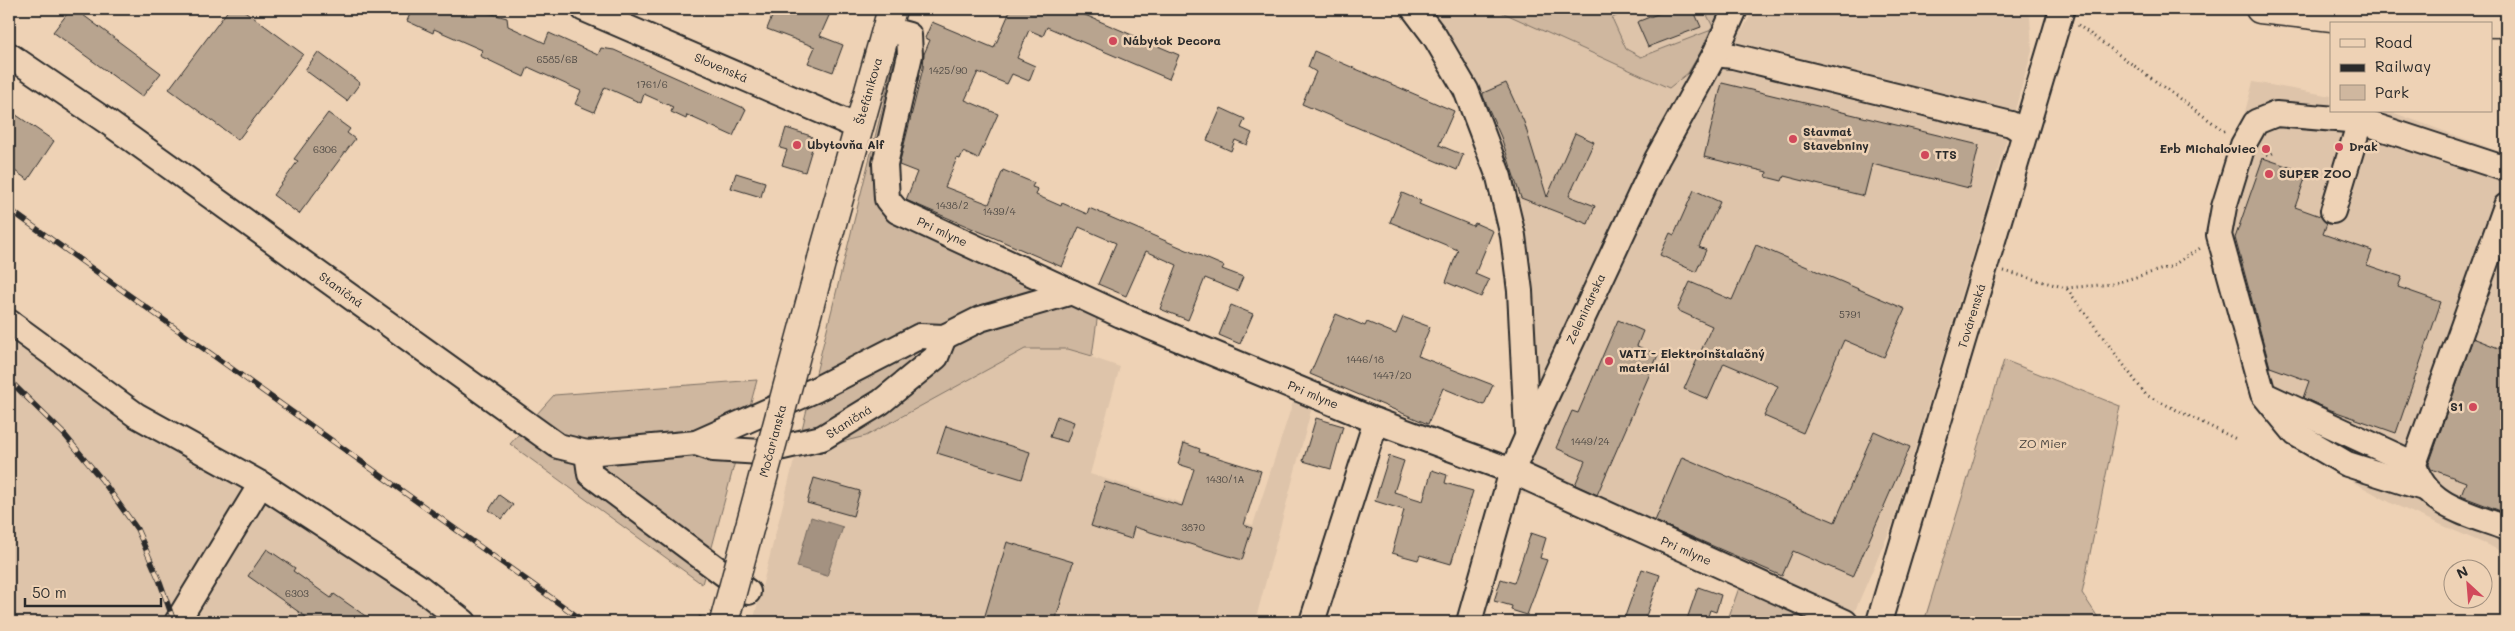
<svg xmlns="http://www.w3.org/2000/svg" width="2515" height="631" viewBox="0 0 2515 631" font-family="Mali,sans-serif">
<rect width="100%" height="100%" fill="#eed2b5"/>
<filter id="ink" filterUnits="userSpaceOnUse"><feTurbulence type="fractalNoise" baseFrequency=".02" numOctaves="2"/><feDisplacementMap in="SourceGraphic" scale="10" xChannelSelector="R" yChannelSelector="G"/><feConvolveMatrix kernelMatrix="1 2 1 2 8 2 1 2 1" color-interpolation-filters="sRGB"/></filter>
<g filter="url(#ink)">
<!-- built -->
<g fill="#dec4aa">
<polygon points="1431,9 1495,9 1669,88 1743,29 1754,9 2024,9 2030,17 2032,51 1985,214 1893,523 1850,622 1740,585 1532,495 1514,494 1537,388 1521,205 1497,132 1456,48"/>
<polygon points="1632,9 1704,9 1714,29 1641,57 1626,50 1612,18"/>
<polygon points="2253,82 2331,96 2331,111 2389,111 2506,154 2506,553 2393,504 2290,447 2250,399 2213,230"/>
<polygon points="9,308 146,409 414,570 484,622 9,622"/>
<polygon points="1025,349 1068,349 1120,367 1090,474 1253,525 1294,399 1312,407 1255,622 753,622 796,453 866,436"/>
</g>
<!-- green -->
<g fill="#cfb79f" stroke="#7d7165">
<polygon points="1495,9 1632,9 1612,18 1626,49 1641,57 1714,29 1704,9 1720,9 1714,29 1688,73 1669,88"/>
<polygon points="898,45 902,47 878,203 1098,313 1092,356 1068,349 1025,349 866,436 796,453"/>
<polygon points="2004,360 2120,406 2082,593 2101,622 1924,622"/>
<polygon points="757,380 702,584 510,444 554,395"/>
<polygon points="1740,585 1818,622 1727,622"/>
</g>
<!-- water -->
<polygon fill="#a49281" stroke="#74695f" points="811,517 843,527 827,576 797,567"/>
<!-- building -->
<g fill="#b8a48f" stroke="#2b2b2b">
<polygon points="71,9 75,9 161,73 142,97 53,32"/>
<polygon points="229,9 242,9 303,54 238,140 169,89"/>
<polygon points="412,9 487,9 485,12 507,18 508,26 545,43 549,33 598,55 601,48 614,50 746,109 733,136 687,115 686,119 671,112 673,107 644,94 641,103 605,87 594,112 575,104 581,91 528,67 524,77 480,56 482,50 434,29 433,33 407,21"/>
<polygon points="775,9 832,9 820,36 843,45 833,72 808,63 815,47 767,29"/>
<polygon points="1011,9 1071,9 1179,55 1169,79 1047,27 1043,36 1029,30 1017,58 1035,66 1029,81 1012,74 1007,84 978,72 965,100 998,114 978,159 963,152 960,159 957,158 945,187 989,204 1003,170 1034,183 1032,187 1038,189 1036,195 1061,206 1062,203 1087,214 1089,208 1224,266 1222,269 1243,277 1237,291 1205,278 1188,320 1160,309 1177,265 1146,251 1126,296 1098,284 1116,243 1079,227 1062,267 906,200 917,172 899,165 923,68 924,54 930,40 925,38 932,22 994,48"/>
<polygon points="1670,9 1693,9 1701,27 1648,47 1637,22"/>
<polygon points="1314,51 1454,111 1439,145 1463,155 1457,170 1302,104 1316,72 1308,67"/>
<polygon points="318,52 360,83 347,101 305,70"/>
<polygon points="1506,83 1524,122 1547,197 1575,133 1594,142 1569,196 1595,206 1588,224 1521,198 1501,137 1483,96 1483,93"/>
<polygon points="1722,83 1979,145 1969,188 1872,164 1864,196 1784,176 1782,181 1766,177 1767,172 1704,157"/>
<polygon points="1221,108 1245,119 1241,128 1252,133 1247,145 1235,140 1231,151 1207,140"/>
<polygon points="9,110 54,141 28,180 9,167"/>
<polygon points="328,113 350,129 347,133 355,139 299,214 273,195 298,161 294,159"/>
<polygon points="786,128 811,136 814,142 805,172 782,165 787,150 780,148"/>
<polygon points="2263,158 2307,173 2295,207 2320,216 2327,223 2323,234 2372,251 2367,265 2402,277 2398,287 2441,302 2396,433 2331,410 2303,398 2309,381 2270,367 2235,238"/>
<polygon points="736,173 765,182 761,197 731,188"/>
<polygon points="1694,190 1720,202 1699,247 1706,250 1696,272 1660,255 1670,233 1674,235"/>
<polygon points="1402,193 1421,201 1419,204 1473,226 1475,223 1493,231 1475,274 1489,280 1481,297 1446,282 1458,250 1390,222"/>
<polygon points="1756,245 1905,309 1884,357 1844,340 1803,433 1764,416 1778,386 1724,363 1708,399 1684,389 1712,326 1677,310 1690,282 1732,300"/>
<polygon points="1231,305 1253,314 1240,344 1219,335"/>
<polygon points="1336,314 1365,326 1367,322 1396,334 1403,317 1430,327 1418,356 1493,385 1484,405 1443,388 1428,424 1310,374"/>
<polygon points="1618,320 1643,331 1637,346 1658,355 1597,495 1575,485 1585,461 1556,448 1572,411 1578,413"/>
<polygon points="2473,338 2506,351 2506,513 2461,496 2466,482 2431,469 2429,464"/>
<polygon points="1057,416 1074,422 1067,442 1050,437"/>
<polygon points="1316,418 1343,426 1331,469 1303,461"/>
<polygon points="946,426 1030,452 1022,479 937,453"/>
<polygon points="1874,431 1910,447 1853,577 1793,551 1782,576 1655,521 1682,457 1835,522"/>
<polygon points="1184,443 1200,449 1199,452 1261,471 1244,525 1252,528 1242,560 1134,527 1131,539 1091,526 1105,482 1182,506 1194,469 1178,464"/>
<polygon points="1389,456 1404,461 1394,492 1423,501 1432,470 1447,475 1445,483 1473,491 1451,564 1420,555 1418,560 1392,553 1404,510 1375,501"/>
<polygon points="814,478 860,491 853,516 807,503"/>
<polygon points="499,495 513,505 502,519 489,510"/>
<polygon points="1531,533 1546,538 1540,558 1547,560 1527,615 1511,610 1512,606 1494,601 1501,579 1514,583"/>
<polygon points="1007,542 1073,562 1055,622 983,622"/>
<polygon points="267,549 295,568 293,571 331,598 334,594 374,622 313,622 248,576"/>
<polygon points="1642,569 1660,575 1644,622 1623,622"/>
<polygon points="1698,587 1721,595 1716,612 1710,610 1706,622 1686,622"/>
</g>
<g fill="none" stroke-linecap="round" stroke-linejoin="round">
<defs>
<g id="minor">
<polyline points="584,9 858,127"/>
<polyline points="1414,9 1435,37 1466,90 1499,177 1513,236 1520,291 1527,431"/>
<polyline points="887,29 909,35 910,55 885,164 887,199 897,211 1121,315 1376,421 1512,471 1845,622"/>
<polyline points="1715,54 1733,56 2011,124 2025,133"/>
<polyline points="9,55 109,123 558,446 587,453 696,443 815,390 920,336 944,337 980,319 1072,292"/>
<path d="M2506 206 2414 464C2425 507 2470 514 2506 528"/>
<polyline points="2333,211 2360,121"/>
<polyline points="9,322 136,415 261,484 419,587 464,622"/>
<polyline points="2269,397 2414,464"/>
<polyline points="696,443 713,449 761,452 822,438 881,402 936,357 944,337"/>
<polyline points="587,453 590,474 748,592"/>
<polyline points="2423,488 2347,464 2296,434 2263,394 2219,235 2224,207 2243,145 2256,122 2276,114 2360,121 2506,169"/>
<polyline points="177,622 261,484"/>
<polyline points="1312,622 1376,421"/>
<polyline points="1469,622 1512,471 1528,435 1657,159 1715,54 1735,9"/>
<polyline points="1879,622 2062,9"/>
</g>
<g id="major">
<polyline points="2260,9 2376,22 2506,23"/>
<polyline points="822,259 892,9"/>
</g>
</defs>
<!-- minor casing -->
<use href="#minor" stroke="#2b2b2b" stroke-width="28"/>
<!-- major casing -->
<use href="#major" stroke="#2b2b2b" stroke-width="31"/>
<!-- path -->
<g stroke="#2b2b2b" stroke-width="3" stroke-dasharray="1 4" stroke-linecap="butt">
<polyline points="2078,25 2227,133"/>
<polyline points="2263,152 2269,155 2275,152"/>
<polyline points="2004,271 2066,288 2112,284 2170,267 2202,247"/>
<polyline points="2067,289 2146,395 2236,439"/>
</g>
<!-- minor -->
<use href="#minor" stroke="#eed2b5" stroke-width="24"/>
<!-- major -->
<use href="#major" stroke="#eed2b5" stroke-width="28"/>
<defs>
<g id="rail">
<polyline points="9,209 585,622"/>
<polyline points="9,380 64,434 102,480 137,529 160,582 174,622"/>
</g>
</defs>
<!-- rail casing -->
<use href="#rail" stroke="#2b2b2b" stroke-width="5.5"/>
<!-- rail -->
<use href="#rail" stroke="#eed2b5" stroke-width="4" stroke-dasharray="11" stroke-linecap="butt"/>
<defs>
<polyline id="major-bridge" points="724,622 822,259"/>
</defs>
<!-- major-bridge casing -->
<use href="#major-bridge" stroke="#2b2b2b" stroke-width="31" stroke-linecap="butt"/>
<!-- path-bridge -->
<polyline stroke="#2b2b2b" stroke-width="3" stroke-dasharray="1 4" stroke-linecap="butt" points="699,622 701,613"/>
<!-- major-bridge -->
<use href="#major-bridge" stroke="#eed2b5" stroke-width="28"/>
</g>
</g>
<!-- markers -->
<g fill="#d1495b" stroke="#eed2b5" stroke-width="2">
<circle cx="1113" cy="41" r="5"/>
<circle cx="1793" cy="139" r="5"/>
<circle cx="797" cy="145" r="5"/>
<circle cx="2339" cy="147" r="5"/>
<circle cx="2266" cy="149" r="5"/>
<circle cx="1925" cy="155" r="5"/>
<circle cx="2269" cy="174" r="5"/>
<circle cx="1609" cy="361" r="5"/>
<circle cx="2473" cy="407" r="5"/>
</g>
<g text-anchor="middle" stroke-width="5" stroke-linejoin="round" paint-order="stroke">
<!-- number labels -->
<g font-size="10" fill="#4e4944">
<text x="557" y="63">6585/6B</text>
<text x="948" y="74">1425/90</text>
<text x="652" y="88">1761/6</text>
<text x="325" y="153">6306</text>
<text x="952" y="209">1438/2</text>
<text x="999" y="215">1439/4</text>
<text x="1850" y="318">5791</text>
<text x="1365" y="363">1446/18</text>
<text x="1392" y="379">1447/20</text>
<text x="1590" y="445">1449/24</text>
<text x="1225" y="483">1430/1A</text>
<text x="1193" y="531">3870</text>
<text x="297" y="597">6303</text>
</g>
<!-- poi labels -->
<g font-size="12" font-weight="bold" fill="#2b2b2b" stroke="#eed2b5" text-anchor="start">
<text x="1123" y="45">Nábytok Decora</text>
<text x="1803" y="136">Stavmat<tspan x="1803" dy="14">Stavebniny</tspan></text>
<text x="807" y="149">Ubytovňa Alf</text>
<text x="2349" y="151">Drak</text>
<text x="2256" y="153" text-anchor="end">Erb Michaloviec</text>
<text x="1935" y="159">TTS</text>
<text x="2279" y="178">SUPER ZOO</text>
<text x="1619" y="358">VATI - Elektroinštalačný<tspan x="1619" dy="14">materiál</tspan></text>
<text x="2463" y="411" text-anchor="end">S1</text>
</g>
<!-- street labels -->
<g font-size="12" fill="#2b2b2b" stroke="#eed2b5">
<text transform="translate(721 68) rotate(23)" y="4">Slovenská</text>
<text transform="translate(869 91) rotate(-74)" y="4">Štefánikova</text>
<text transform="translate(942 232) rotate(25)" y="4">Pri mlyne</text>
<text transform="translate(341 290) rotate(36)" y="4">Staničná</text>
<text transform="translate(1586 309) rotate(-65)" y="4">Zeleninárska</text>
<text transform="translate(1972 316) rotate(-73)" y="4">Továrenská</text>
<text transform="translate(1313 395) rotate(23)" y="4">Pri mlyne</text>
<text transform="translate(849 422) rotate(-32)" y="4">Staničná</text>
<text transform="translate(773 441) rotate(-75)" y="4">Močarianska</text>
<text transform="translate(1686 551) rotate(24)" y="4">Pri mlyne</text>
</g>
<!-- park labels -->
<g font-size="12" fill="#44403c" stroke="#eed2b5">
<text x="2043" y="448">ZO Mier</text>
</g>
</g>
<!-- margin -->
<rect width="2515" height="631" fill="none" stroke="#eed2b5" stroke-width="30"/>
<rect x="15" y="15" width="2485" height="601" fill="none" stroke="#2b2b2b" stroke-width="2" filter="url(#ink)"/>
<!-- legend -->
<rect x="2330" y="22" width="162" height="90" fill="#eed2b5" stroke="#a08f7e"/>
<rect x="2340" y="39" width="25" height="8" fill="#eed2b5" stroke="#a08f7e"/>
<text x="2375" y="48" font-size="15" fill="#2b2b2b">Road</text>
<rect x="2340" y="64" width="25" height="8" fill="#2b2b2b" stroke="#a08f7e"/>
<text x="2375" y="72" font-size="15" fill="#2b2b2b">Railway</text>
<rect x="2340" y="85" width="25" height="15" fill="#cfb79f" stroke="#a08f7e"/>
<text x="2375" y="98" font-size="15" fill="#2b2b2b">Park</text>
<!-- north arrow -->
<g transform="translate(2468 584) rotate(334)"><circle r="24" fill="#eed2b5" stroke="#a08f7e"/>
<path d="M0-4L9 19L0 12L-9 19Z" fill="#d1495b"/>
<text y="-8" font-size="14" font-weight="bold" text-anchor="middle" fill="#2b2b2b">N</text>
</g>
<!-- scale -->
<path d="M25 598v8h136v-8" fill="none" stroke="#2b2b2b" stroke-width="2.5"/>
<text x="32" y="598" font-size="15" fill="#2b2b2b" stroke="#eed2b5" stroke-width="4" paint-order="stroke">50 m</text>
</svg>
